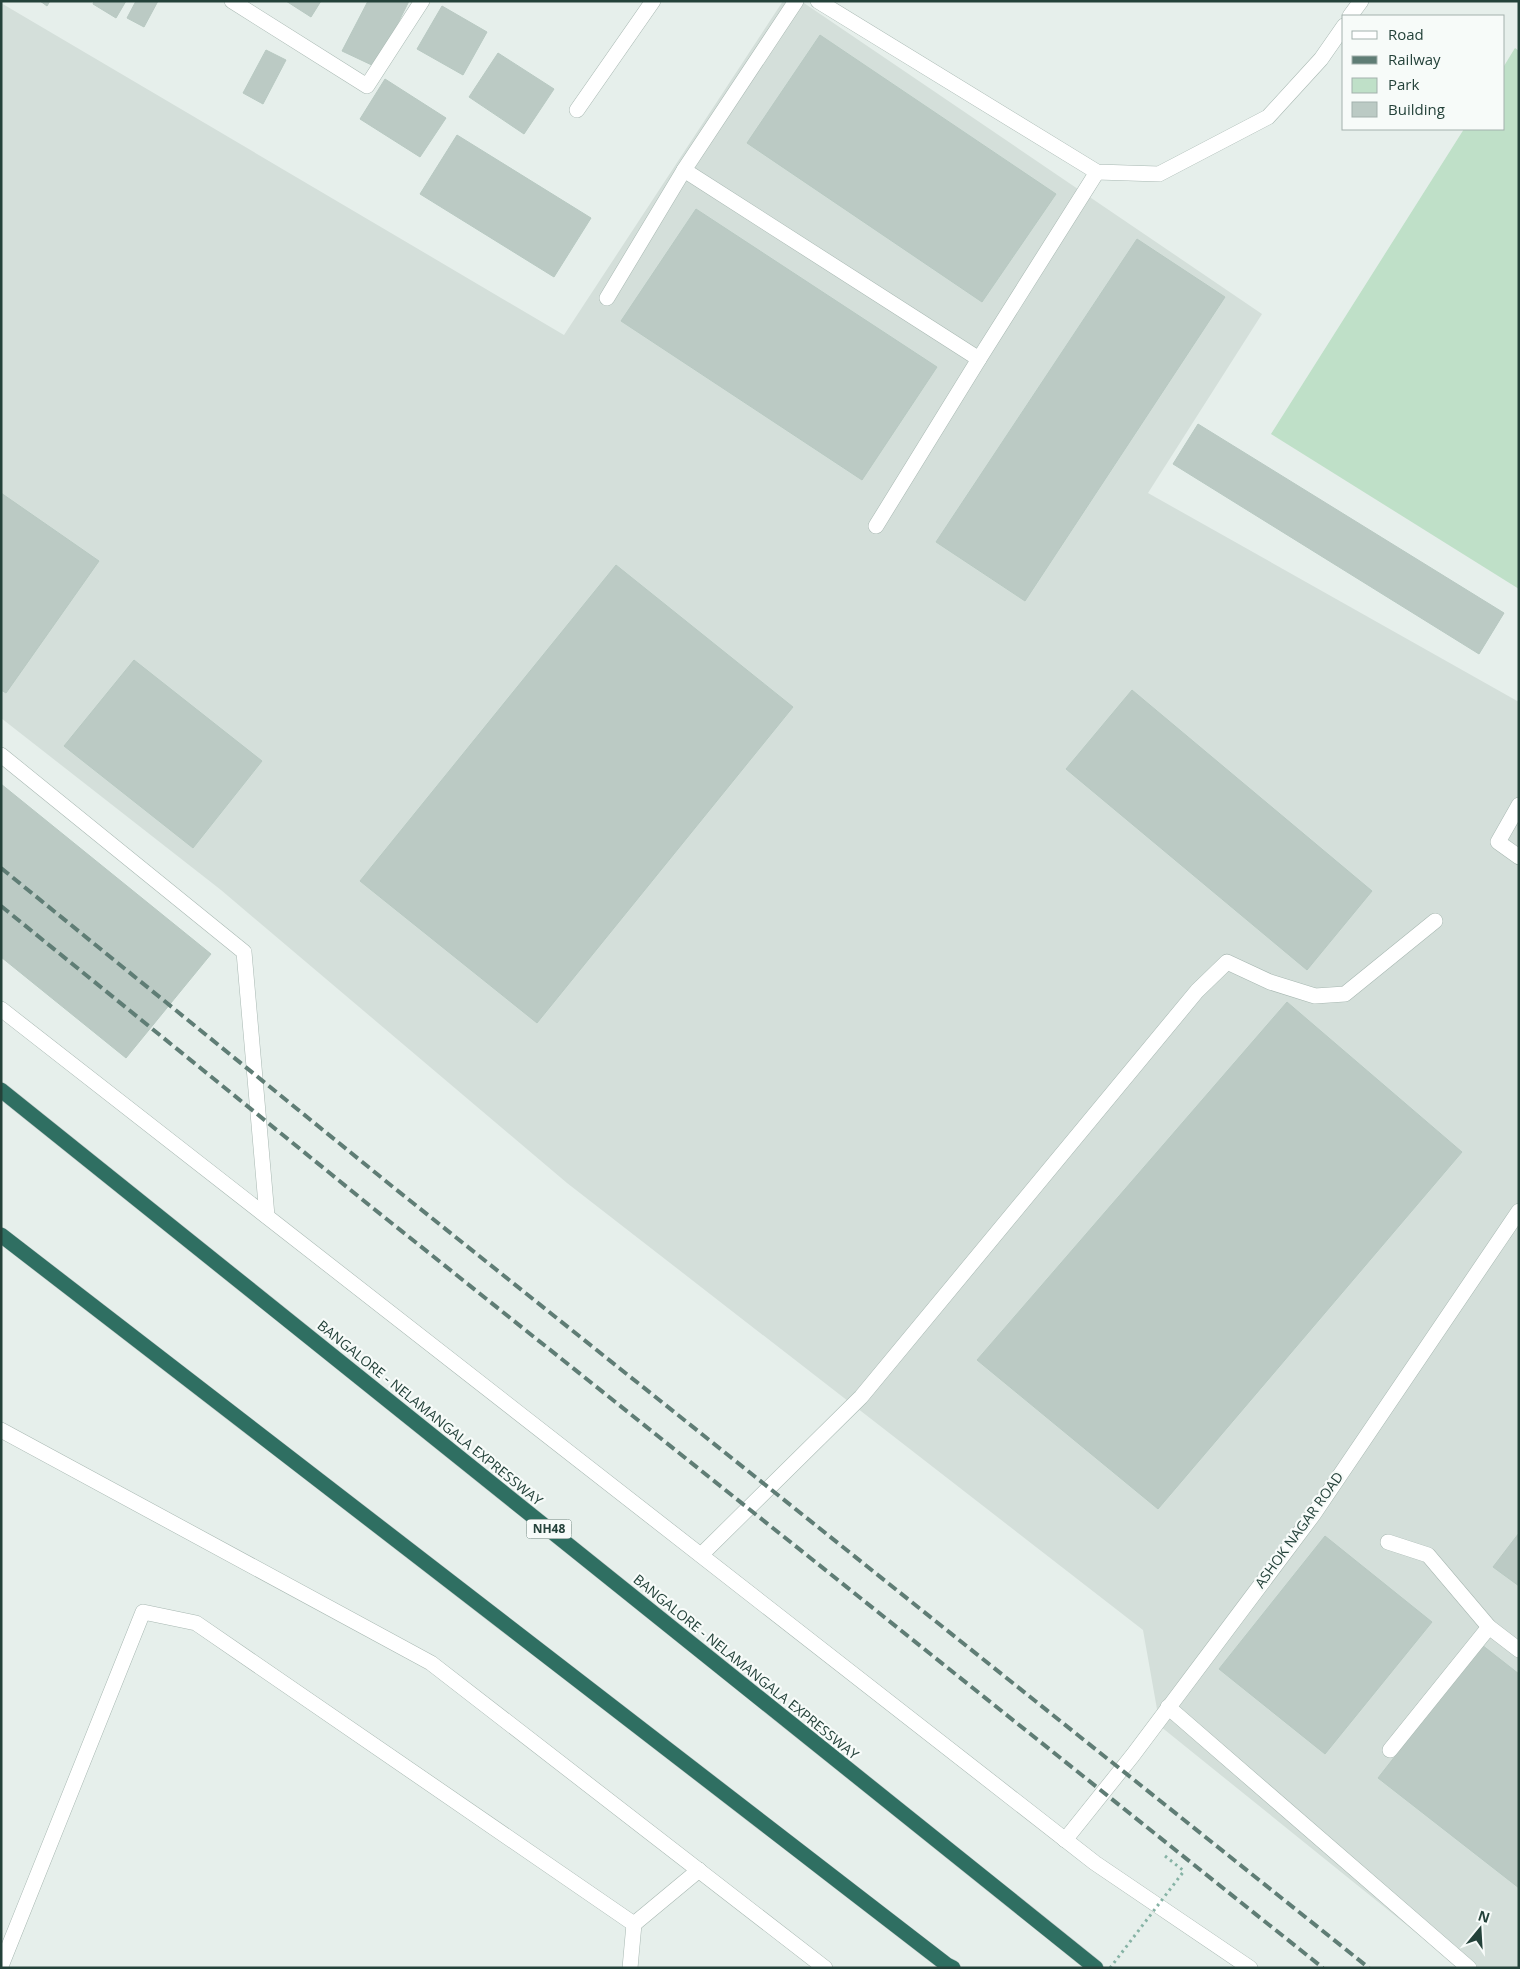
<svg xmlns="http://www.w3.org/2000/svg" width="1520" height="1969" viewBox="0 0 1520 1969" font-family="'Open Sans',sans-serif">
<rect width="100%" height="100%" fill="#e6efeb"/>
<!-- built -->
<polygon fill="#d4dfda" points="783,1 801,1 1262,314 1148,493 1519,702 1519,1968 1460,1968 1160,1726 1143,1630 567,1183 221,890 1,718 1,3 564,335"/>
<!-- green -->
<polygon fill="#bfe0c8" points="1515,48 1519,51 1519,589 1271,434 1464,129 1504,129 1504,66"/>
<!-- building -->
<g fill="#bbcac4" stroke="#b8c9c2">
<polygon points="40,1 50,1 47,6"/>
<polygon points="94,1 126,1 116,18 93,4"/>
<polygon points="136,1 158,1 144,27 127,18"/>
<polygon points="286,1 321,1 311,17"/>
<polygon points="368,1 409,1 376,67 342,51"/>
<polygon points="442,6 487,32 463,75 417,49"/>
<polygon points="820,35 1056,194 982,302 747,143"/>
<polygon points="266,50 286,60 263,104 243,93"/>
<polygon points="498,53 554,89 524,134 469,97"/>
<polygon points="385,79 446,118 420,157 360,119"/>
<polygon points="457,135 591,218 554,277 420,194"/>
<polygon points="696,209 937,367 862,480 621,321"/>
<polygon points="1137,239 1225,297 1025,601 936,542"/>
<polygon points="1198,424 1504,613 1479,654 1173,464"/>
<polygon points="1,493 99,561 6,693 1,690"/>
<polygon points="616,565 793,707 537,1023 360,881"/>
<polygon points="134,660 262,761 193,848 64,746"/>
<polygon points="1132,690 1372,891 1307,970 1066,769"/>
<polygon points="1,784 211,954 126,1058 1,957"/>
<polygon points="1287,1002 1462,1152 1158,1509 977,1360"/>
<polygon points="1519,1533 1519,1586 1493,1567"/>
<polygon points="1325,1536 1432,1622 1325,1754 1219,1669"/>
<polygon points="1482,1645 1519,1674 1519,1888 1378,1778"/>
</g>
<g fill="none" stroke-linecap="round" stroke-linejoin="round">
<defs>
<g id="service">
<polyline points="796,1 684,170 979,359 1097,172"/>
<polyline points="818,1 1097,172 1159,174 1268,117 1321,59 1344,26"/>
<polyline points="1350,16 1361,1"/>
<polyline points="607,298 684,170"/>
<polyline points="876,526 979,359"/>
<polyline points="1388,1542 1428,1555 1489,1627"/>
<polyline points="701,1555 861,1397 1197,991 1227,962 1270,982 1315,996 1345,994 1435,921"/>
<polyline points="1390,1750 1489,1627 1519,1650"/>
<polyline points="1,1966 143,1612 196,1623 634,1924 699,1870"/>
<polyline points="630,1968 634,1924"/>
</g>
<g id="minor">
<polyline points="232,1 367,86 422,1"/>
<polyline points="577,110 653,1"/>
<polyline points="1519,805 1498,842 1519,857"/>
<polyline points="1065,1840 1133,1755 1313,1515 1519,1211"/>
</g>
<g id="tertiary">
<polyline points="1,755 244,952 267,1216"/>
<polyline points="1,1009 1095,1863 1250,1968"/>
<polyline points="1,1430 431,1663 825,1968"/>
<polyline points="1168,1707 1469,1968"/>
</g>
<g id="motorway">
<polyline points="1,1090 1096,1968"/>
<polyline points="1,1235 947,1965 953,1968"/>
</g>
</defs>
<!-- service casing -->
<use href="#service" stroke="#a8b8b2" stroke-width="16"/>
<!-- minor casing -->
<use href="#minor" stroke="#a8b8b2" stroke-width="16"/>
<!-- tertiary casing -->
<use href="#tertiary" stroke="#a8b8b2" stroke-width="16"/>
<!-- motorway casing -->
<use href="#motorway" stroke="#c2cac8" stroke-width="16"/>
<!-- path -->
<polyline stroke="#86b3a5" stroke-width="3" stroke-dasharray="2.5 4" stroke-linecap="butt" points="1165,1856 1184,1871"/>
<!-- service -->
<use href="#service" stroke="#fff" stroke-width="15"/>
<!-- minor -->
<use href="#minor" stroke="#fff" stroke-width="15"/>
<!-- tertiary -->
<use href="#tertiary" stroke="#fff" stroke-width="15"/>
<!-- motorway -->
<use href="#motorway" stroke="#2f6f62" stroke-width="15"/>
<!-- rail -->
<g stroke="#5f7d75" stroke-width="4" stroke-dasharray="10 5" stroke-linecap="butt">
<polyline points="1,868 393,1187 1369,1968"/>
<polyline points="1,906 374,1209 1323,1968"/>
</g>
<!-- path-bridge -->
<polyline stroke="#86b3a5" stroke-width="3" stroke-dasharray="2.5 4" stroke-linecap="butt" points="1110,1968 1184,1871"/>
</g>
<g text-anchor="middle" stroke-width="4.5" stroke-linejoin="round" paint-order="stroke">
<!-- shield labels -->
<rect fill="#f7fbf9" stroke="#637a73" stroke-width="1" x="526.5" y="1519.5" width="45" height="19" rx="4"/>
<g font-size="12" font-weight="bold" fill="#24423a">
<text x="549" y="1533">NH48</text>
</g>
<!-- street labels -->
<g font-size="14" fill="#24423a" stroke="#f7fbf9">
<text transform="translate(430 1413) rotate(39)" y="5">BANGALORE - NELAMANGALA EXPRESSWAY</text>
<text transform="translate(1299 1530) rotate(-54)" y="5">ASHOK NAGAR ROAD</text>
<text transform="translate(746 1667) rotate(39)" y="5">BANGALORE - NELAMANGALA EXPRESSWAY</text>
</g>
</g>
<!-- border -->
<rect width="1520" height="1969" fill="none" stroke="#24423a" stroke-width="5"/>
<!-- legend -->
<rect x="1342" y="15" width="162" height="115" fill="#f7fbf9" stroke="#a3b1ad"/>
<rect x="1352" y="31" width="25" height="8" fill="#ffffff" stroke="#a3b1ad"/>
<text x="1388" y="40" font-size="15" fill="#24423a">Road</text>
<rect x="1352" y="56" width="25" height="8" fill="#5f7d75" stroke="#a3b1ad"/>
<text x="1388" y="65" font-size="15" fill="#24423a">Railway</text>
<rect x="1352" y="78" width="25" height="15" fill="#bfe0c8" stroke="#a3b1ad"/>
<text x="1388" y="90" font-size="15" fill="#24423a">Park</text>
<rect x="1352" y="102" width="25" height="15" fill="#bbcac4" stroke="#a3b1ad"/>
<text x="1388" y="115" font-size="15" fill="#24423a">Building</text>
<!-- north arrow -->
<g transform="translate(1480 1929) rotate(18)" stroke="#f7fbf9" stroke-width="4" paint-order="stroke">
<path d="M0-4L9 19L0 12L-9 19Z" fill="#24423a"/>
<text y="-8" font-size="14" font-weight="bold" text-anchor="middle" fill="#24423a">N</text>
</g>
</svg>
